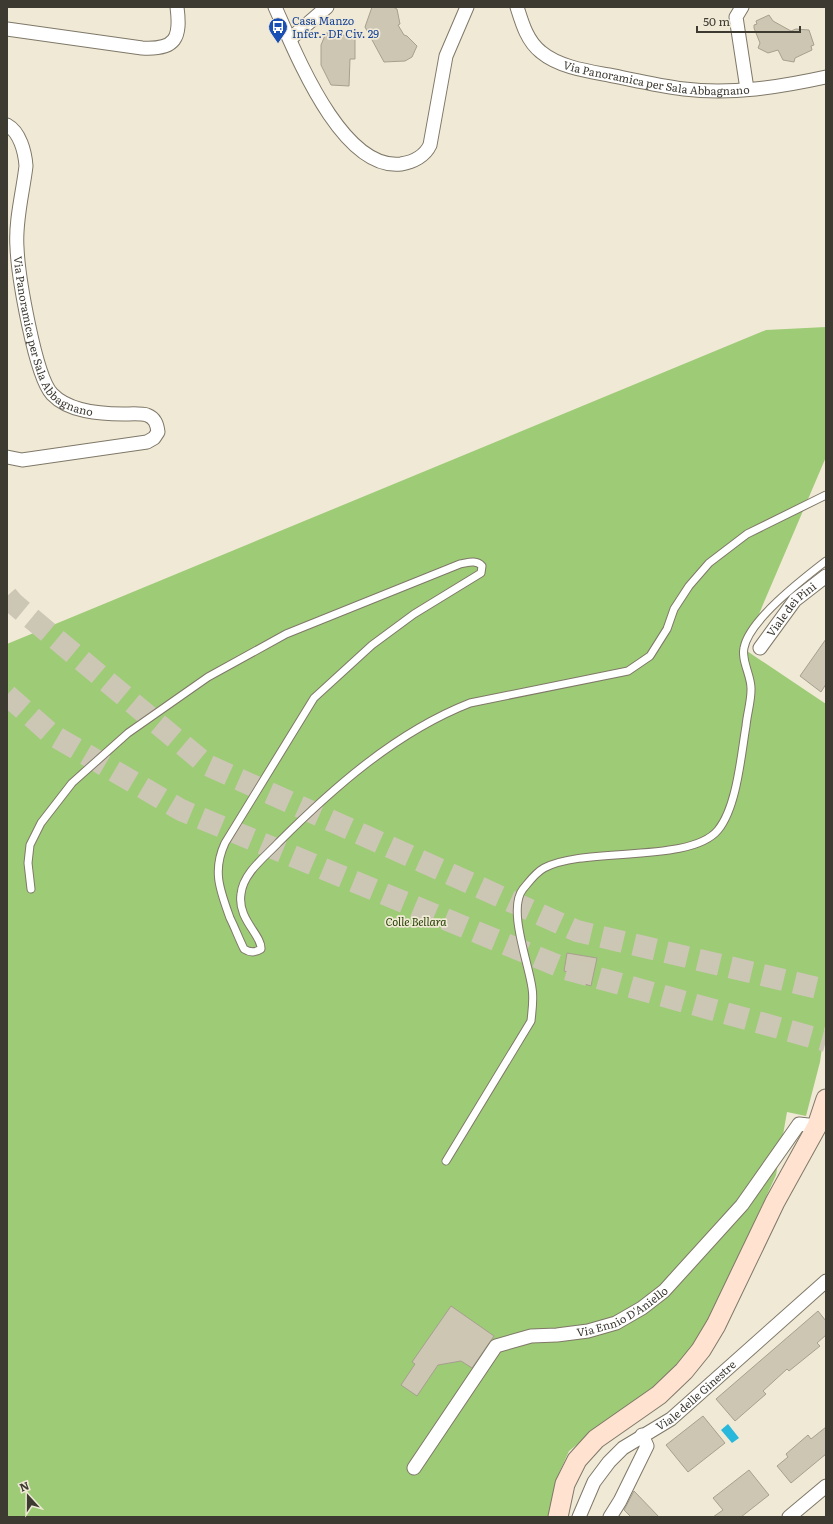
<svg xmlns="http://www.w3.org/2000/svg" width="833" height="1524" viewBox="0 0 833 1524" font-family="Literata,serif">
<rect width="100%" height="100%" fill="#f0e9d6"/>
<!-- forest -->
<polygon fill="#9dcb76" points="826,327 826,457 744,649 826,704 826,1019 820,1062 806,1116 787,1112 776,1175 705,1331 680,1364 642,1397 605,1422 569,1451 559,1473 550,1517 7,1517 7,644 766,330"/>
<!-- water -->
<polygon fill="#27b8dc" points="728,1424 739,1438 732,1443 721,1430"/>
<!-- building -->
<g fill="#ccc6b3" stroke="#a6a08e">
<polygon points="372,7 393,7 397,9 400,24 398,25 404,35 407,36 417,46 412,57 405,61 384,62 365,27"/>
<polygon points="769,15 773,21 791,31 796,29 809,30 814,45 811,46 812,50 795,58 794,62 783,60 778,50 768,53 758,48 760,43 754,28 754,25 757,24 756,21"/>
<polygon points="326,33 355,37 355,59 350,59 349,86 331,85 321,65 321,45"/>
<polygon points="826,639 826,684 821,692 800,676"/>
<polygon points="567,953 597,958 591,986 572,980 568,976 568,972 564,971"/>
<polygon points="451,1306 494,1336 472,1368 461,1361 438,1365 417,1396 401,1385 415,1364 412,1362"/>
<polygon points="818,1311 826,1321 826,1335 817,1343 820,1346 789,1371 787,1369 763,1391 766,1394 735,1421 716,1399"/>
<polygon points="703,1416 725,1443 688,1472 666,1445"/>
<polygon points="826,1427 826,1454 791,1483 777,1466 788,1457 786,1454 808,1435 811,1439"/>
<polygon points="749,1470 769,1495 741,1517 713,1517 723,1510 713,1498"/>
<polygon points="634,1491 659,1517 631,1517 624,1510"/>
</g>
<g fill="none" stroke-linecap="round" stroke-linejoin="round">
<!-- highway-tunnel -->
<g stroke="#ccc6b5" stroke-width="22" stroke-dasharray="22 11" stroke-linecap="butt">
<polyline points="7,596 13,603 207,765 577,931 826,990"/>
<polyline points="7,695 51,734 181,810 566,969 826,1041"/>
</g>
<defs>
<g id="lane">
<path d="M31 889 28 863 30 845 41 823 72 783 128 733 208 677 286 634 460 564C467 563 476 559 482 566L481 573 414 614 372 645 314 698 225 843C212 871 220 890 230 918 235 928 239 939 244 949 250 953 255 953 261 949 262 935 237 919 241 894 243 873 265 857 278 843 333 788 396 732 470 703L628 671 650 656 667 629 674 609 689 586 709 563 747 534 826 495"/>
<path d="M446 1161 531 1021C532 1010 534 999 532 988 529 964 507 909 523 889 529 882 535 873 544 868 585 846 690 864 718 830 737 807 741 755 746 726 747 714 751 702 751 690 752 677 741 661 744 648 749 620 804 578 826 561"/>
</g>
<g id="street">
<path d="M275 7C295 51 341 171 401 164 413 162 425 156 430 145L446 56 467 7"/>
<path id="s1" d="M517 7C522 23 527 41 541 52 559 67 587 71 609 75 634 80 659 86 684 89 731 95 780 87 826 77"/>
<polyline points="742,7 736,17 747,89"/>
<path d="M7 29 142 48C176 50 181 38 177 7"/>
<polyline points="290,39 327,7"/>
<path id="s2" d="M7 125C20 132 25 152 26 166 23 192 15 221 17 247 18 275 35 376 52 394 69 412 100 414 123 414 130 414 141 413 147 415 155 418 157 424 158 432L154 438 147 442 22 460 7 457"/>
<path id="s3" d="M760 648 795 600 826 576"/>
<path id="s4" d="M414 1468 496 1346 531 1336 557 1335 588 1331 616 1323 642 1308 664 1291 742 1205 799 1124 817 1126"/>
<path id="s5" d="M579 1517 594 1482 609 1462 623 1448 671 1419 826 1281"/>
<polyline points="610,1517 620,1501 647,1446 642,1435"/>
<polyline points="789,1517 826,1486"/>
</g>
<polyline id="secondary" points="558,1517 565,1484 577,1460 596,1439 659,1395 684,1371 701,1350 716,1325 775,1202 817,1126 826,1099"/>
</defs>
<!-- lane casing -->
<use href="#lane" stroke="#7f7868" stroke-width="9"/>
<!-- street casing -->
<use href="#street" stroke="#7f7868" stroke-width="15"/>
<!-- secondary casing -->
<use href="#secondary" stroke="#7f7868" stroke-width="21"/>
<!-- lane -->
<use href="#lane" stroke="#fff" stroke-width="7"/>
<!-- street -->
<use href="#street" stroke="#fff" stroke-width="13"/>
<!-- secondary -->
<use href="#secondary" stroke="#ffe2d0" stroke-width="19"/>
</g>
<!-- icons -->
<defs>
<symbol id="bus-pin" viewBox="-11 -11 22 30"><path d="M0 17L-7.5 6A9.5 9.5 0 1 1 7.5 6Z" fill="#1a4fb4" stroke="#f0e9d6"/><path d="M-5-6H5V4H4V6H2V4H-2V6H-4V4H-5ZM-3.5-4V0h7V-4ZM-3.5 1.2v1.5H-2V1.2ZM2 1.2v1.5H3.5V1.2Z" fill="#fff"/></symbol>
</defs>
<g fill-rule="evenodd">
<use href="#bus-pin" x="267" y="16" width="22" height="30"/>
</g>
<g text-anchor="middle" stroke-width="3.5" stroke-linejoin="round" paint-order="stroke">
<!-- transit labels -->
<g font-size="11" fill="#164399" stroke="#f0e9d6" text-anchor="start">
<text x="292" y="25">Casa Manzo<tspan x="292" dy="13">Infer.- DF Civ. 29</tspan></text>
</g>
<!-- street labels -->
<g font-size="11" fill="#3d3a32" stroke="#f0e9d6">
<text dy="4" stroke="none"><textPath href="#s1" startOffset="172">Via Panoramica per Sala Abbagnano</textPath></text>
<text dy="4" stroke="none"><textPath href="#s2" startOffset="232">Via Panoramica per Sala Abbagnano</textPath></text>
<text dy="4" stroke="none"><textPath href="#s3" startOffset="50">Viale dei Pini</textPath></text>
<text dy="4" stroke="none"><textPath href="#s4" startOffset="280">Via Ennio D'Aniello</textPath></text>
<text dy="4" stroke="none"><textPath href="#s5" startOffset="173">Viale delle Ginestre</textPath></text>
</g>
<!-- park labels -->
<g font-size="11" font-style="italic" fill="#264203" stroke="#f0e9d6">
<text x="416" y="926">Colle Bellara</text>
</g>
</g>
<!-- border -->
<rect width="833" height="1524" fill="none" stroke="#3d3a32" stroke-width="16"/>
<!-- north arrow -->
<g transform="translate(28 1496) rotate(339)" stroke="#f0e9d6" stroke-width="3" paint-order="stroke">
<path d="M0-3L7 15L0 10L-7 15Z" fill="#3d3a32"/>
<text y="-6" font-size="11" font-weight="bold" text-anchor="middle" fill="#3d3a32">N</text>
</g>
<!-- scale -->
<path d="M697 26v6h103v-6" fill="none" stroke="#3d3a32" stroke-width="2"/>
<text x="703" y="26" font-size="12" fill="#3d3a32" stroke="#f0e9d6" stroke-width="3" paint-order="stroke">50 m</text>
</svg>
